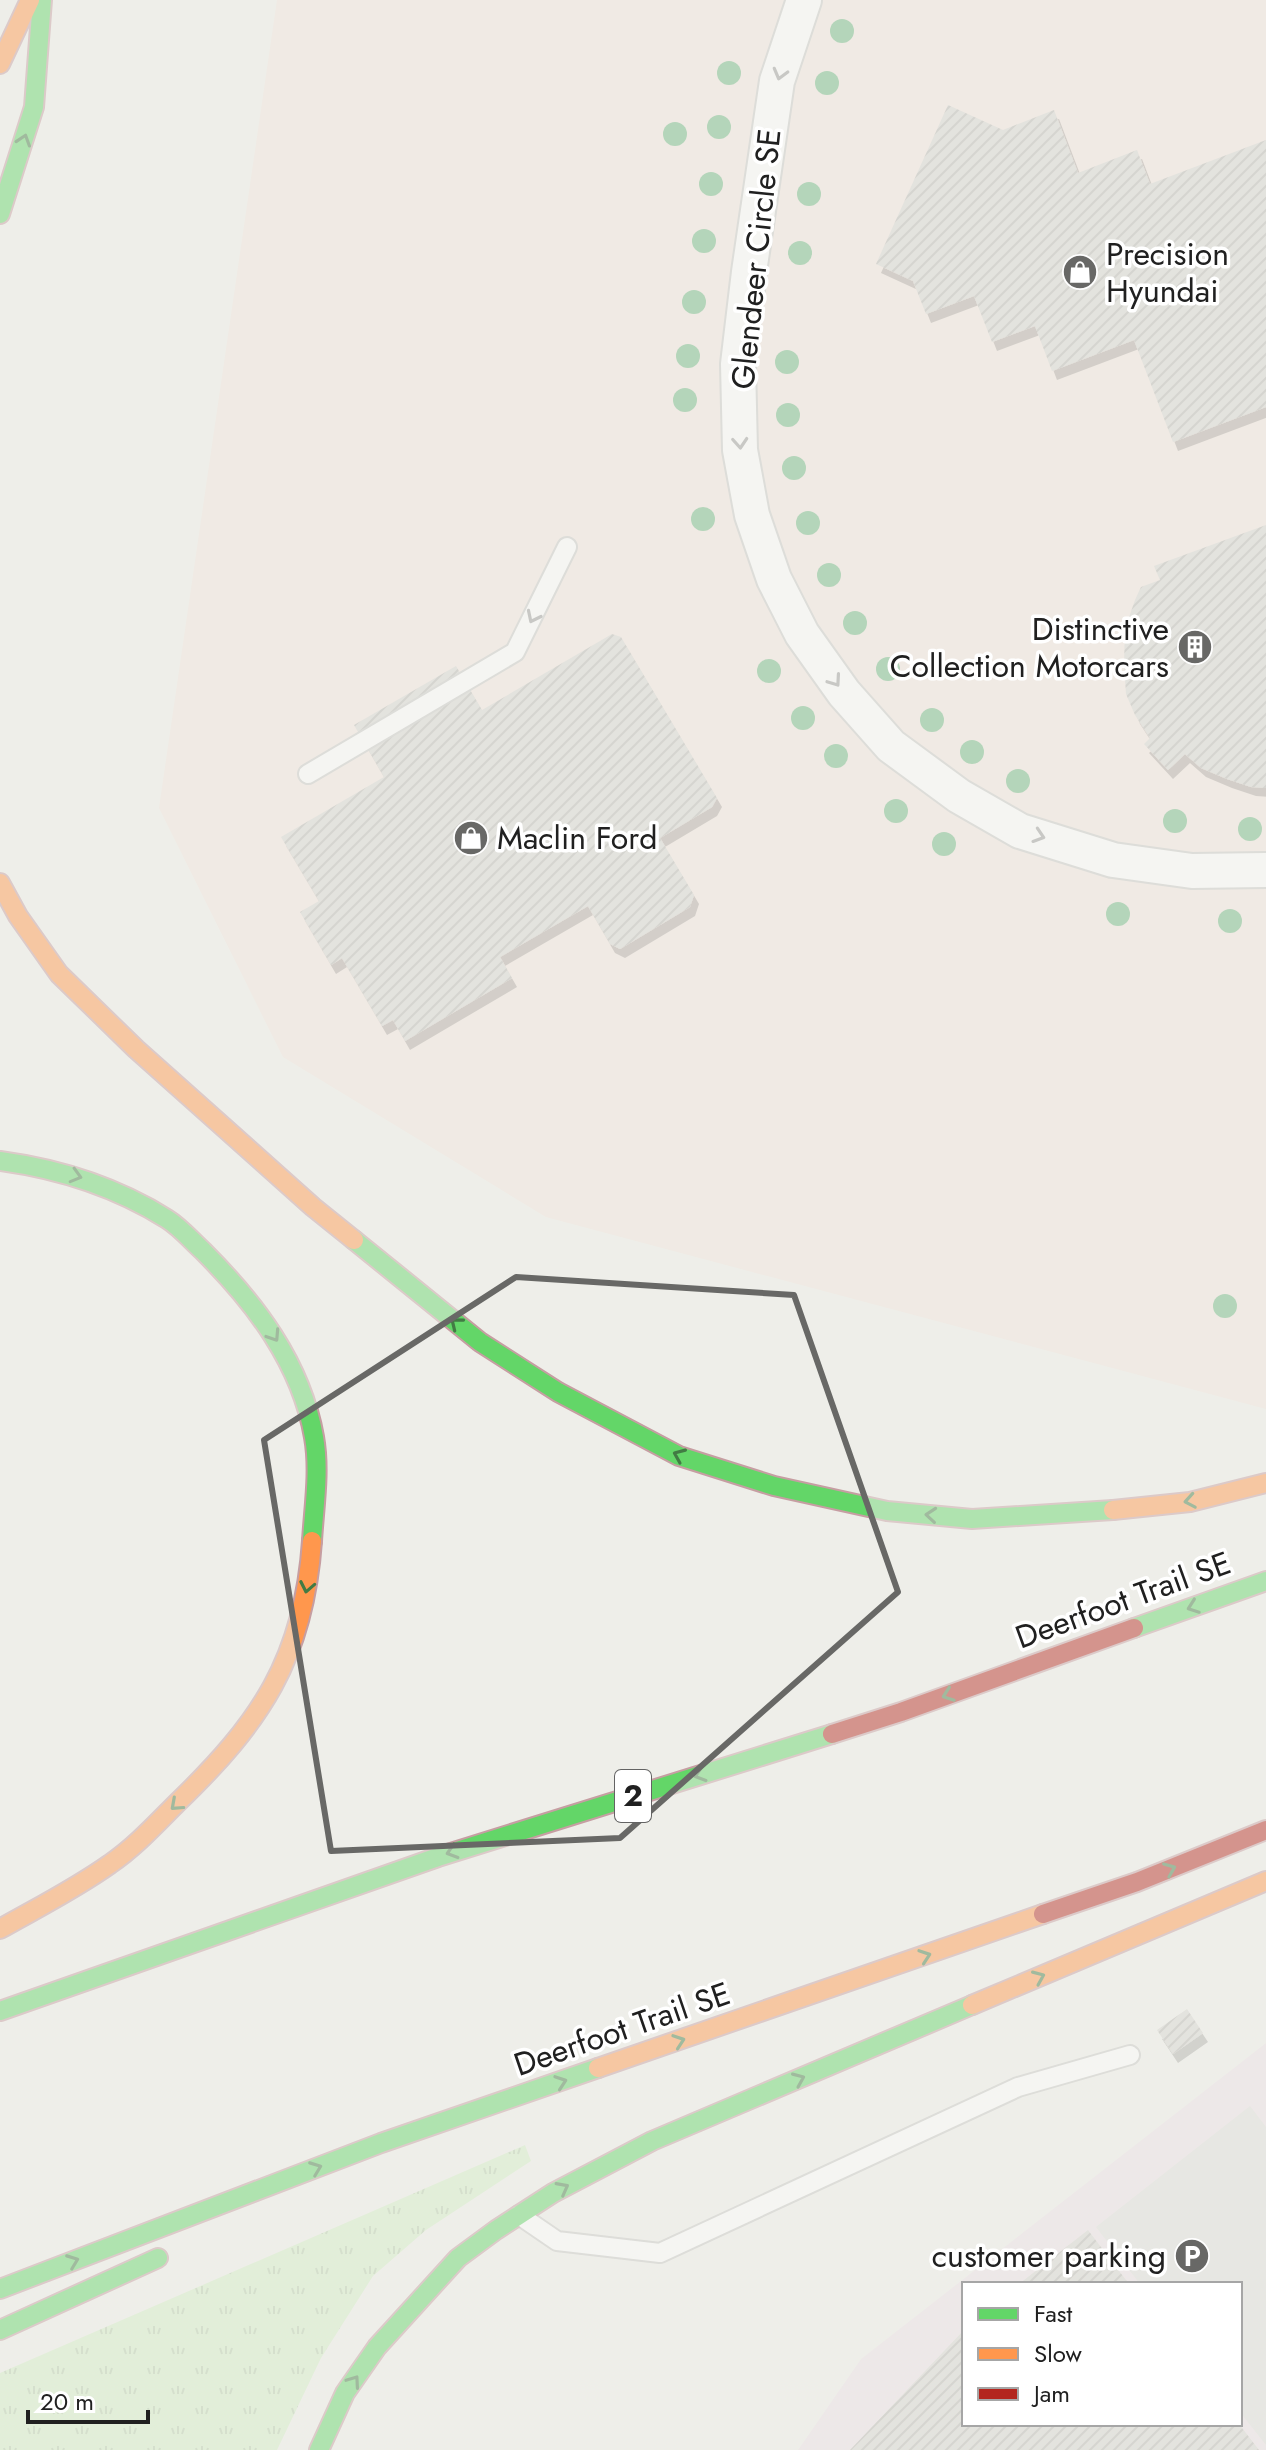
<svg xmlns="http://www.w3.org/2000/svg" width="1266" height="2450" font-family="Jost,sans-serif">
<style>
.commercial{fill:#f1e4dd}
.industrial{fill:#ece1e6;fill-rule:evenodd}
.grass{fill:url(#grass-tufts)}
.parking{fill:#dddddb}
.building{fill:url(#building-hatch);filter:url(#shadow)}
.lines{fill:none;stroke-linecap:round;stroke-linejoin:round}
.lane-casing{stroke:#c7c7c5;stroke-width:22}
.street-casing{stroke:#c7c7c5;stroke-width:38}
.fast-casing{stroke:#c69ea2;stroke-width:22}
.slow-casing{stroke:#c69ea2;stroke-width:22}
.jam-casing{stroke:#c69ea2;stroke-width:22}
.lane{stroke:#fcfcfc;stroke-width:18}
.street{stroke:#fcfcfc;stroke-width:34}
.fast{stroke:#63d668;stroke-width:18}
.slow{stroke:#ff974d;stroke-width:18}
.jam{stroke:#b3261e;stroke-width:18}
.tree{fill:#6db680}
.oneway{stroke:#999}
.oneway2{stroke:#427b44}
.marked{fill:none;stroke:#686866;stroke-width:6;stroke-linejoin:round}
.labels{text-anchor:middle;stroke-width:7;stroke-linejoin:round;paint-order:stroke}
.shield{fill:#fff;stroke:#636363;stroke-width:2}
.shield-label{font-size:30px;font-weight:bold;fill:#202020}
.poi-label{font-size:32px;fill:#202020;stroke:#fff;text-anchor:start}
.street-label{font-size:32px;fill:#202020;stroke:#fff}
</style>
<defs>
<pattern id="grass-tufts" width="24" height="20" patternUnits="userSpaceOnUse" patternTransform="scale(2)"><rect width="24" height="20" fill="#d3eec6"/><path d="M3 7l-1-3M5 7V3M7 7l1-3M15 17l-1-3M17 17v-4M19 17l1-3" fill="none" stroke="#b5ccaa"/></pattern>
<pattern id="building-hatch" width="6" height="6" patternUnits="userSpaceOnUse" patternTransform="scale(2)"><rect width="6" height="6" fill="#d5d4d0"/><path d="M-1 1l2-2M0 6l6-6M5 7l2-2" fill="none" stroke="#b7b6b2"/></pattern>
<filter id="shadow"><feDropShadow dx="5" dy="9" stdDeviation="0" flood-color="#0004"/></filter>
</defs>
<rect width="100%" height="100%" fill="#eeeee9"/>
<path class="commercial" d="M277 0H1266V1409L546 1217 283 1057 159 808Z"/>
<path class="industrial" d="M1266 2043V2450H798L861 2359ZM964 2284H1240V2424H964Z"/>
<path class="grass" d="M525 2145 531 2161 426 2230 373 2276 321 2358 277 2450H0V2373Z"/>
<path class="parking" d="M1250 2106 1266 2127V2445L1240 2412V2284H1140L1096 2227Z"/>
<path class="building" d="M948 105 1003 130 1054 110 1078 173 1137 150 1150 184 1266 140V407L1173 442 1134 340 1052 371 1035 326 992 342 974 296 926 314 913 281 876 264Z
M1266 525V788L1251 787 1227 779 1201 768 1185 754 1168 770 1144 744 1150 738 1135 715 1126 694 1124 664 1125 629 1135 600 1141 587 1160 580 1154 566Z
M612 634 621 637 717 798 712 807 660 838 694 895 690 907 620 949 610 944 588 906 500 957 512 978 405 1041 393 1020 382 1026 342 958 331 965 300 912 319 901 281 837 384 777 354 725 456 666 482 710Z
M1187 2009 1203 2033 1173 2054 1157 2030Z
M1088 2230 1129 2284H1019Z
M964 2330V2424H1239L1259 2450H850Z"/>
<g class="lines">
<g class="lane-casing">
<path id="lane" d="M308 774 515 652 567 547
M519 2215 557 2241 660 2253 1018 2087 1130 2055"/>
</g>
<g class="street-casing">
<path id="street" d="M804 0 777 81 749 272 738 364 740 450 752 515 774 579 802 634 844 693 891 746 959 796 1020 831 1113 860 1192 871 1266 870"/>
</g>
<g class="fast-casing">
<path id="fast" d="M0 214 34 107 42 0
M0 1161C59 1169 116 1187 167 1219 180 1227 191 1240 203 1251 255 1303 301 1363 314 1437 320 1471 314 1507 312 1541
M354 1240 480 1342 558 1392 679 1456 774 1486 887 1511 972 1519 1113 1510
M1134 1628 1266 1581
M0 2011 438 1857 832 1734
M0 2289 381 2143 598 2068
M0 2330 158 2258
M319 2450 345 2393 377 2347 458 2258 496 2230 553 2193 652 2141 972 2005"/>
</g>
<g class="slow-casing">
<path id="slow" d="M0 64 30 0
M0 883 18 916 59 974 136 1049 313 1207 354 1240
M1113 1510 1190 1502 1266 1483
M0 1929C37 1908 75 1889 110 1864 135 1847 156 1824 177 1803 260 1723 304 1659 312 1541
M972 2005 1266 1881
M598 2068 1043 1914"/>
</g>
<g class="jam-casing">
<path id="jam" d="M832 1734 901 1712 1134 1628
M1043 1914 1137 1882 1266 1830"/>
</g>
<use href="#lane" class="lane"/>
<use href="#street" class="street"/>
<use href="#fast" class="fast"/>
<use href="#slow" class="slow"/>
<use href="#jam" class="jam"/>
</g>
<g class="tree">
<circle cx="842" cy="31" r="12"/>
<circle cx="729" cy="73" r="12"/>
<circle cx="827" cy="83" r="12"/>
<circle cx="719" cy="127" r="12"/>
<circle cx="675" cy="134" r="12"/>
<circle cx="711" cy="184" r="12"/>
<circle cx="809" cy="194" r="12"/>
<circle cx="704" cy="241" r="12"/>
<circle cx="800" cy="253" r="12"/>
<circle cx="694" cy="302" r="12"/>
<circle cx="688" cy="356" r="12"/>
<circle cx="787" cy="362" r="12"/>
<circle cx="685" cy="400" r="12"/>
<circle cx="788" cy="415" r="12"/>
<circle cx="794" cy="468" r="12"/>
<circle cx="703" cy="519" r="12"/>
<circle cx="808" cy="523" r="12"/>
<circle cx="829" cy="575" r="12"/>
<circle cx="855" cy="623" r="12"/>
<circle cx="888" cy="669" r="12"/>
<circle cx="769" cy="671" r="12"/>
<circle cx="803" cy="718" r="12"/>
<circle cx="932" cy="720" r="12"/>
<circle cx="972" cy="752" r="12"/>
<circle cx="836" cy="756" r="12"/>
<circle cx="1018" cy="781" r="12"/>
<circle cx="896" cy="811" r="12"/>
<circle cx="1175" cy="821" r="12"/>
<circle cx="1250" cy="829" r="12"/>
<circle cx="944" cy="844" r="12"/>
<circle cx="1118" cy="914" r="12"/>
<circle cx="1230" cy="921" r="12"/>
<circle cx="1225" cy="1306" r="12"/>
</g>
<defs><path id="oneway-chevron" d="M-2-3.5L2.5 0L-2 3.5" fill="none" stroke-width="1.6" stroke-linecap="round" stroke-linejoin="round" transform="scale(2)"/></defs>
<g class="oneway">
<use href="#oneway-chevron" transform="translate(780 74) rotate(105)"/>
<use href="#oneway-chevron" transform="translate(740 443) rotate(86)"/>
<use href="#oneway-chevron" transform="translate(533 617) rotate(116)"/>
<use href="#oneway-chevron" transform="translate(835 681) rotate(55)"/>
<use href="#oneway-chevron" transform="translate(1039 836) rotate(18)"/>
</g>
<g class="oneway2">
<use href="#oneway-chevron" transform="translate(24 140) rotate(-72)"/>
<use href="#oneway-chevron" transform="translate(76 1176) rotate(16)"/>
<use href="#oneway-chevron" transform="translate(456 1323) rotate(-141)"/>
<use href="#oneway-chevron" transform="translate(274 1336) rotate(57)"/>
<use href="#oneway-chevron" transform="translate(679 1455) rotate(-157)"/>
<use href="#oneway-chevron" transform="translate(1190 1501) rotate(170)"/>
<use href="#oneway-chevron" transform="translate(931 1515) rotate(-175)"/>
<use href="#oneway-chevron" transform="translate(307 1587) rotate(101)"/>
<use href="#oneway-chevron" transform="translate(1193 1607) rotate(160)"/>
<use href="#oneway-chevron" transform="translate(948 1695) rotate(160)"/>
<use href="#oneway-chevron" transform="translate(700 1775) rotate(163)"/>
<use href="#oneway-chevron" transform="translate(176 1805) rotate(138)"/>
<use href="#oneway-chevron" transform="translate(452 1852) rotate(163)"/>
<use href="#oneway-chevron" transform="translate(1170 1869) rotate(-22)"/>
<use href="#oneway-chevron" transform="translate(925 1956) rotate(-19)"/>
<use href="#oneway-chevron" transform="translate(1039 1977) rotate(-23)"/>
<use href="#oneway-chevron" transform="translate(679 2041) rotate(-19)"/>
<use href="#oneway-chevron" transform="translate(799 2079) rotate(-23)"/>
<use href="#oneway-chevron" transform="translate(561 2082) rotate(-19)"/>
<use href="#oneway-chevron" transform="translate(316 2168) rotate(-21)"/>
<use href="#oneway-chevron" transform="translate(563 2188) rotate(-28)"/>
<use href="#oneway-chevron" transform="translate(73 2261) rotate(-21)"/>
<use href="#oneway-chevron" transform="translate(354 2381) rotate(-55)"/>
</g>
<path d="M0 0H1266V2450H0ZM516 1277 794 1295 898 1592 620 1838 331 1851 264 1440Z" fill="#eeeee9" fill-opacity=".55" fill-rule="evenodd"/>
<path class="marked" d="M516 1277 794 1295 898 1592 620 1838 331 1851 264 1440Z"/>
<defs>
<g id="shop-disc" transform="scale(1.8)"><circle r="9.5" fill="#686866" stroke="#fff"/><path d="M-5-2.5h2.3a2.7 3.5 0 0 1 5.4 0H5L5.5 6h-11ZM-1.5-2.5h3a1.5 2.3 0 0 0-3 0Z" fill="#fff"/></g>
<g id="building-disc" transform="scale(1.8)"><circle r="9.5" fill="#686866" stroke="#fff"/><path d="M-4-6H4V6H1V3H-1V6H-4ZM-2.5-4.3h1.7v1.8h-1.7ZM.8-4.3h1.7v1.8H.8ZM-2.5-1h1.7V.8h-1.7ZM.8-1h1.7V.8H.8Z" fill="#fff"/></g>
<g id="parking-disc" transform="scale(1.8)"><circle r="9.5" fill="#686866" stroke="#fff"/><path d="M-3.5-5.5H1a3.5 3.5 0 0 1 0 7H-1V5.5H-3.5ZM-1-3.4V-.6H.8a1.4 1.4 0 0 0 0-2.8Z" fill="#fff"/></g>
</defs>
<g fill-rule="evenodd">
<use href="#shop-disc" x="1080" y="272"/>
<use href="#building-disc" x="1195" y="647"/>
<use href="#shop-disc" x="471" y="838"/>
<use href="#parking-disc" x="1192" y="2256"/>
</g>
<g class="labels">
<rect class="shield" x="615" y="1770" width="36" height="52" rx="6"/>
<g class="shield-label">
<text x="633" y="1806">2</text>
</g>
<g class="poi-label">
<text x="1106" y="265">Precision<tspan x="1106" dy="37">Hyundai</tspan></text>
<text x="1169" y="640" text-anchor="end">Distinctive<tspan x="1169" dy="37">Collection Motorcars</tspan></text>
<text x="497" y="849">Maclin Ford</text>
<text x="1166" y="2267" text-anchor="end">customer parking</text>
</g>
<g class="street-label">
<text transform="translate(756 259) rotate(-84)" y="11">Glendeer Circle SE</text>
<text transform="translate(1123 1600) rotate(-20)" y="11">Deerfoot Trail SE</text>
<text transform="translate(622 2029) rotate(-19)" y="11">Deerfoot Trail SE</text>
</g>
</g>
<rect x="962" y="2282" width="280" height="144" fill="#ffffff" stroke="#a6a6a6" stroke-width="2"/>
<rect x="978" y="2308" width="40" height="12" fill="#63d668" stroke="#a6a6a6" stroke-width="2"/>
<text x="1034" y="2322" font-size="24" fill="#202020">Fast</text>
<rect x="978" y="2348" width="40" height="12" fill="#ff974d" stroke="#a6a6a6" stroke-width="2"/>
<text x="1034" y="2362" font-size="24" fill="#202020">Slow</text>
<rect x="978" y="2388" width="40" height="12" fill="#b3261e" stroke="#a6a6a6" stroke-width="2"/>
<text x="1034" y="2402" font-size="24" fill="#202020">Jam</text>
<path d="M28 2410v12h120v-12" fill="none" stroke="#202020" stroke-width="4"/>
<text x="40" y="2410" font-size="24" fill="#202020" stroke="#ffffff" stroke-width="6" paint-order="stroke">20 m</text>
</svg>
